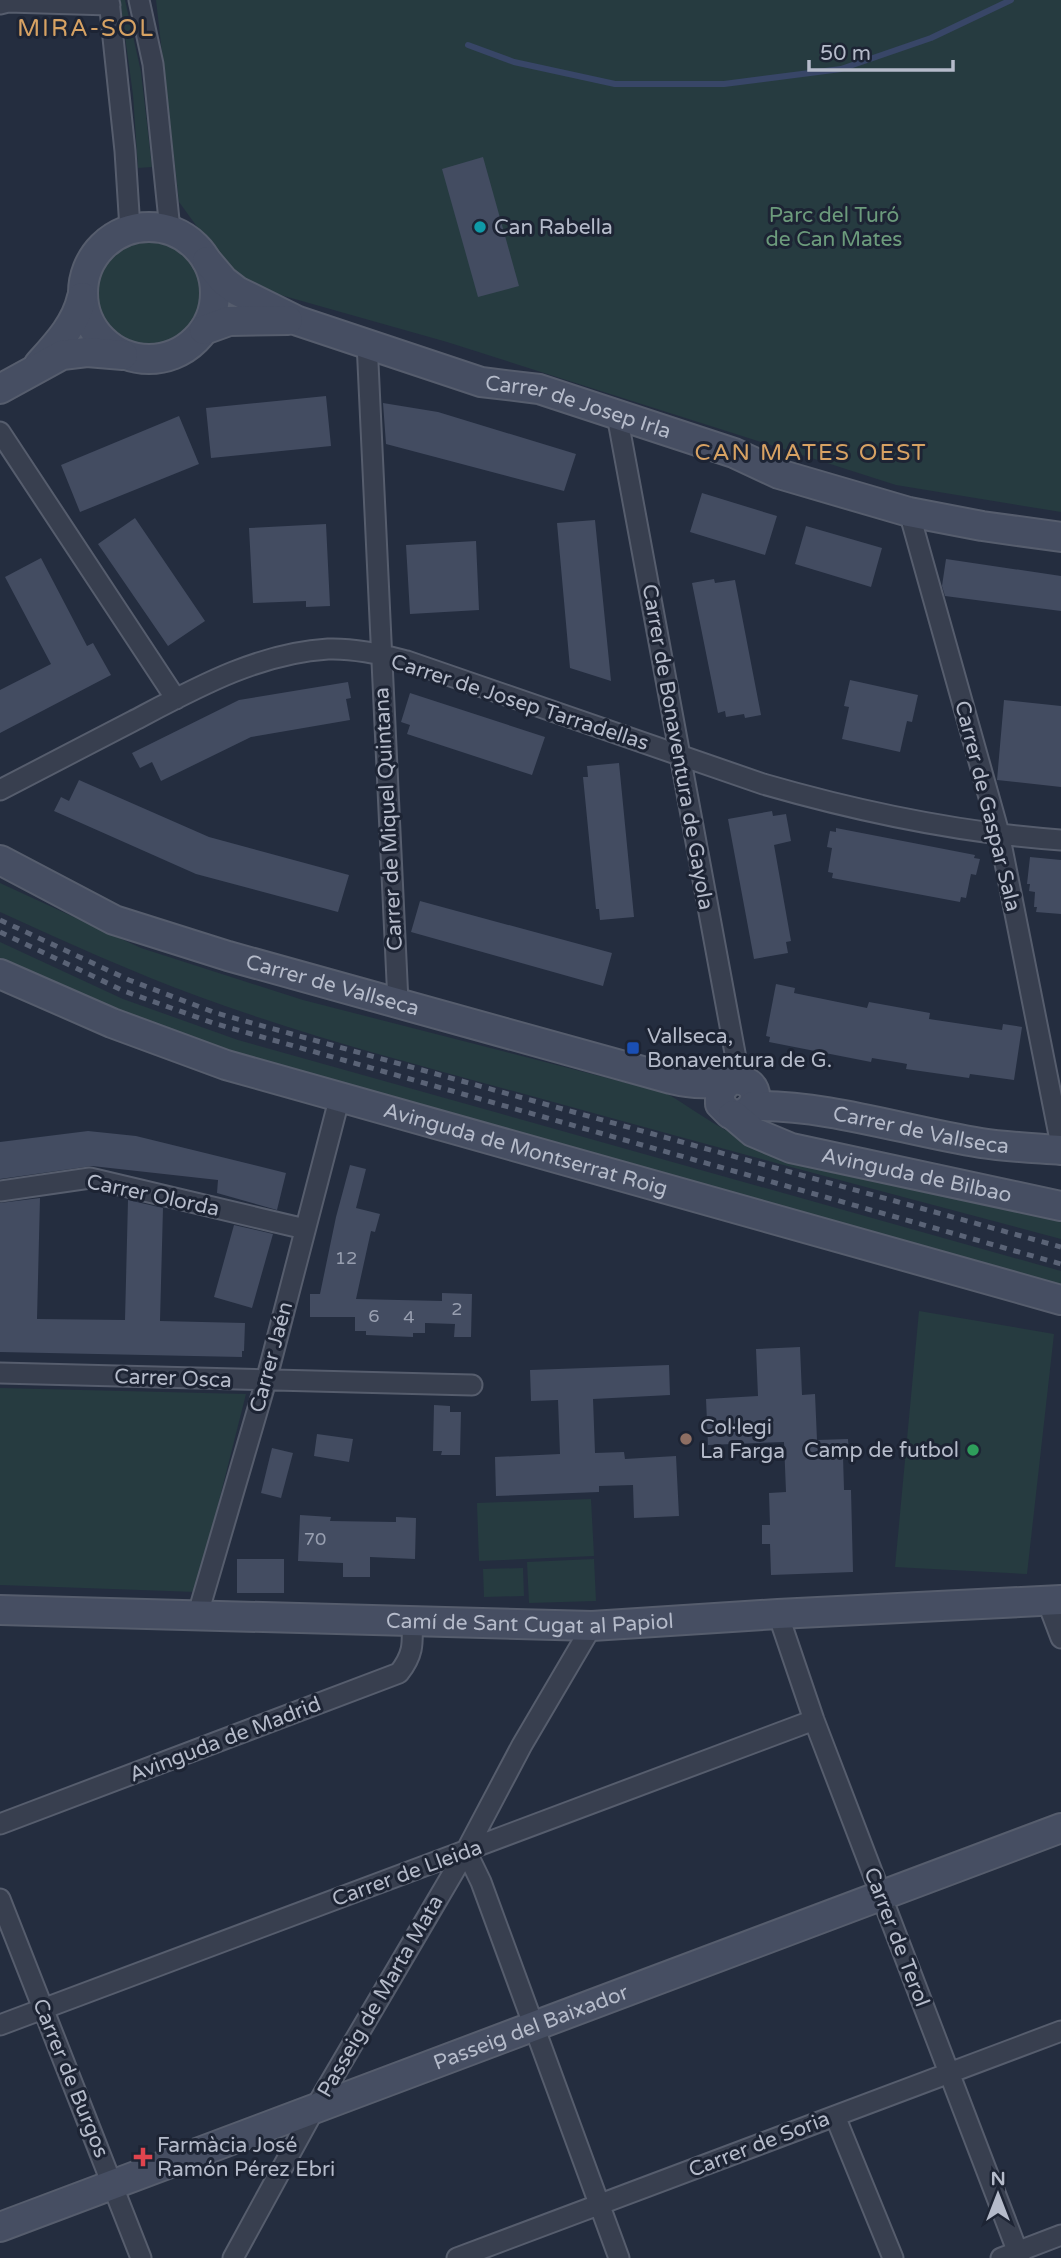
<svg xmlns="http://www.w3.org/2000/svg" width="1061" height="2258" font-family="'Varela Round',sans-serif">
<style>
.green{fill:#263b40}
.lines{fill:none;stroke-linecap:round;stroke-linejoin:round}
.stream{stroke:#384667;stroke-width:6}
.building{fill:#434c61}
.street-casing{stroke:#565d6d;stroke-width:23}
.secondary-casing{stroke:#565d6d;stroke-width:32}
.street{stroke:#383f4f;stroke-width:19}
.secondary{stroke:#464e62;stroke-width:28}
.rail{stroke:#5a6376;stroke-width:5;stroke-dasharray:7 7;stroke-linecap:butt}
.culture-dot{fill:#0f9aa8;stroke:#1d2434;stroke-width:2.5}
.transit-dot{fill:#1a4fb4;stroke:#1d2434;stroke-width:2.5}
.education-dot{fill:#8d6e63;stroke:#1d2434;stroke-width:2.5}
.leisure-dot{fill:#2e9e5b;stroke:#1d2434;stroke-width:2.5}
.health-dot{fill:#e0444e;stroke:#1d2434;stroke-width:2.5}
.labels{text-anchor:middle;stroke-width:6;stroke-linejoin:round;paint-order:stroke}
.number-label{font-size:18px;fill:#989fb0}
.park-label{font-size:21px;fill:#6c9b7c;stroke:#1d2434}
.poi-label{font-size:21px;fill:#b5bbca;stroke:#1d2434;text-anchor:start}
.street-label{font-size:21px;fill:#b5bbca;stroke:#1d2434}
.neighbourhood-label{font-size:23px;letter-spacing:2px;fill:#d7a263;stroke:#1d2434}
.quarter-label{font-size:24px;letter-spacing:2px;fill:#d7a263;stroke:#1d2434}
</style>
<rect width="100%" height="100%" fill="#242d3f"/>
<path class="green" d="M120 0H125L141 72 152 167 138 168 133 95Z
M156 0H1061V512L896 485 447 342 238 283 179 202Z
M97 293a52 52 0 1 1 104 0a52 52 0 1 1-104 0Z
M0 883 141 948 303 1000 666 1093C693 1109 716 1127 744 1139L1061 1216V1239C899 1196 737 1153 575 1108 450 1073 322 1042 200 997 132 972 66 942 0 912Z
M0 942 123 999 238 1040 1061 1271V1289L193 1044 0 964Z
M919 1311 1054 1334 1027 1574 895 1567Z
M0 1388 246 1394 196 1592 0 1585Z
M591 1499 594 1556 479 1561 477 1503Z
M594 1559 596 1601 529 1603 527 1562Z
M523 1568 524 1596 484 1597 483 1569Z"/>
<g class="lines">
<path class="stream" d="M468 45 514 62 615 84H724L841 69 931 38 1011 0"/>
</g>
<path class="building" d="M483 157 519 286 478 297 442 169Z
M326 396 331 446 211 458 206 408Z
M383 403 438 412 576 454 564 491 386 444Z
M179 416 199 464 80 512 61 465Z
M702 493 777 516 765 555 690 532Z
M135 518 205 621 168 646 98 544Z
M595 520 611 681 570 668 557 523Z
M326 524 330 606 306 607V601L253 603 249 528Z
M806 526 882 548 871 587 795 564Z
M476 541 479 610 410 614 406 545Z
M41 558 87 646 93 643 111 675 0 733V690L51 664 5 577Z
M946 559 1061 576V611L945 596 942 586Z
M714 579 715 583 735 580 761 715 745 718 744 714 726 717 725 711 718 713 692 583Z
M850 680 918 695 912 722 907 721 900 752 842 739 849 707 844 706Z
M348 682 351 698 346 699 350 720 251 737 161 781 152 762 140 768 132 753 239 700Z
M410 693 545 737 532 775 407 734 410 725 401 722Z
M1004 700 1061 706V787L997 780Z
M619 763 634 917 600 920 599 909H596L583 777H588L587 766Z
M79 780 209 837 349 875 338 912 196 874 54 811 61 797 69 801Z
M772 811 773 816 786 814 791 841 774 845 791 941 786 942 788 953 754 959 728 819Z
M836 828 975 855 974 858 980 859 976 875 971 874 966 898 961 897 960 902 832 878 833 873 828 872 832 848 827 847 830 831 836 832Z
M1030 857 1061 860V914L1036 912 1037 907H1034L1035 892 1029 891 1030 884H1027Z
M420 901 612 953 603 986 411 932Z
M776 984 795 988 794 993 867 1008 869 1002 930 1013 929 1019 1002 1030 1003 1024 1022 1027 1014 1080 970 1074 969 1078 906 1069 907 1064 902 1063 872 1058 871 1062 769 1042 770 1037 766 1036Z
M88 1131 136 1136 286 1173 277 1210 217 1193 218 1180 92 1166 0 1179V1142Z
M350 1165 366 1169 356 1208 380 1214 375 1232 371 1231 356 1299 442 1301V1293L472 1294 471 1337H454L455 1324 425 1323V1333H413V1337L366 1335V1331H355V1317H310V1294H320L336 1217Z
M40 1198 37 1319 125 1320 128 1200 163 1208 160 1321 245 1323 244 1351H242V1357L0 1352V1203Z
M234 1225 273 1234 252 1308 214 1297Z
M800 1347 802 1395 815 1394 817 1440 848 1439 849 1456H843L844 1490H851L853 1572 771 1575 770 1544H762V1525H770L769 1493 786 1492 784 1442 708 1445 706 1399 758 1396 756 1349Z
M669 1365 670 1395 593 1399 595 1453 624 1452 625 1459 676 1456 679 1516 634 1518 633 1485 599 1486V1492L496 1496 495 1457 560 1454 558 1400 531 1401 530 1370Z
M434 1405 450 1406V1412H461L460 1455H441L442 1451H433Z
M317 1434 353 1439 349 1462 314 1456Z
M272 1448 293 1453 281 1498 261 1493Z
M300 1515 331 1517 330 1521 396 1522V1517L416 1518 415 1559 370 1557V1577H343V1563L298 1561Z
M237 1559H284V1593H237Z"/>
<g class="lines">
<g class="street-casing">
<path id="street" d="M109 0 125 151 130 229
M139 0 153 64 170 230
M0 4 8 2 110 5
M367 342 398 1002
M617 415 740 1080
M0 432 176 699
M909 512 999 833 1061 1145
M0 790C44 767 89 744 133 721 194 689 258 653 328 649 355 648 382 655 407 661L763 784C860 812 961 833 1061 840
M0 1191 90 1178 305 1229
M0 1373 472 1385
M1047 1601 1061 1638
M778 1614 814 1720 1020 2258
M197 1617 266 1381 340 1096
M0 1824 399 1673C413 1655 413 1645 412 1623
M466 1851 481 1882 619 2258
M0 1899 141 2258
M0 2025 814 1720
M835 2116 893 2258
M233 2258 315 2108 466 1851 522 1745 592 1626
M457 2258 1061 2031
M1001 2258 1061 2235"/>
</g>
<g class="secondary-casing">
<g id="secondary">
<circle cx="149" cy="293" r="66"/>
<path id="s1" d="M207 261 224 281 237 291 298 321 481 382 539 389 734 453 779 474 909 512 982 526 1061 537"/>
<path d="M204 330 229 321 288 320"/>
<path d="M39 364C57 344 76 324 82 297"/>
<path d="M0 389 62 355 87 352 123 355"/>
<path id="s2" d="M0 860 114 920 228 956 671 1079C683 1082 697 1084 710 1083 720 1082 734 1077 744 1081 765 1089 754 1119 730 1114L720 1104V1091L729 1081"/>
<path id="s3" d="M0 974 112 1023 226 1065 1061 1300"/>
<path id="s4" d="M753 1106C830 1105 905 1131 981 1143 1007 1147 1034 1148 1061 1150"/>
<path id="s5" d="M733 1115 753 1132 791 1148 1061 1206"/>
<path id="s6" d="M0 1610 592 1626 778 1614 1061 1600"/>
<path id="s7" d="M0 2227 1061 1828"/>
</g>
</g>
<use href="#street" class="street"/>
<use href="#secondary" class="secondary"/>
<path class="rail" d="M0 920 129 980 216 1013 1061 1247
M0 932 124 991 213 1023 1061 1264"/>
</g>
<circle class="culture-dot" cx="480" cy="227" r="7"/>
<rect class="transit-dot" x="626" y="1041" width="14" height="14" rx="3.5"/>
<circle class="education-dot" cx="686" cy="1439" r="7"/>
<circle class="leisure-dot" cx="973" cy="1450" r="7"/>
<path class="health-dot" d="M139.5 2146.5h7v7h7v7h-7v7h-7v-7h-7v-7h7z"/>
<g class="labels">
<g class="number-label">
<text x="346" y="1264">12</text>
<text x="457" y="1315">2</text>
<text x="374" y="1322">6</text>
<text x="409" y="1323">4</text>
<text x="315" y="1545">70</text>
</g>
<g class="park-label">
<text x="834" y="222">Parc del Turó<tspan x="834" dy="24">de Can Mates</tspan></text>
</g>
<g class="poi-label">
<text x="494" y="234">Can Rabella</text>
<text x="647" y="1043">Vallseca,<tspan x="647" dy="24">Bonaventura de G.</tspan></text>
<text x="700" y="1434">Col·legi<tspan x="700" dy="24">La Farga</tspan></text>
<text x="959" y="1457" text-anchor="end">Camp de futbol</text>
<text x="157" y="2152">Farmàcia José<tspan x="157" dy="24">Ramón Pérez Ebri</tspan></text>
</g>
<g class="street-label">
<text dy="7" stroke="none"><textPath href="#s1" startOffset="404">Carrer de Josep Irla</textPath></text>
<text transform="translate(520 702) rotate(18)" y="7">Carrer de Josep Tarradellas</text>
<text transform="translate(678 747) rotate(80)" y="7">Carrer de Bonaventura de Gayola</text>
<text transform="translate(988 806) rotate(76)" y="7">Carrer de Gaspar Sala</text>
<text transform="translate(388 819) rotate(-93)" y="7">Carrer de Miquel Quintana</text>
<text dy="7" stroke="none"><textPath href="#s2" startOffset="357">Carrer de Vallseca</textPath></text>
<text dy="7" stroke="none"><textPath href="#s4" startOffset="170">Carrer de Vallseca</textPath></text>
<text dy="7" stroke="none"><textPath href="#s3" startOffset="555">Avinguda de Montserrat Roig</textPath></text>
<text dy="7" stroke="none"><textPath href="#s5" startOffset="196">Avinguda de Bilbao</textPath></text>
<text transform="translate(153 1195) rotate(12)" y="7">Carrer Olorda</text>
<text transform="translate(271 1357) rotate(-75)" y="7">Carrer Jaén</text>
<text transform="translate(173 1378) rotate(2)" y="7">Carrer Osca</text>
<text dy="7" stroke="none"><textPath href="#s6" startOffset="530">Camí de Sant Cugat al Papiol</textPath></text>
<text transform="translate(225 1739) rotate(-21)" y="7">Avinguda de Madrid</text>
<text transform="translate(407 1873) rotate(-20)" y="7">Carrer de Lleida</text>
<text transform="translate(897 1937) rotate(69)" y="7">Carrer de Terol</text>
<text transform="translate(380 1996) rotate(-60)" y="7">Passeig de Marta Mata</text>
<text dy="7" stroke="none"><textPath href="#s7" startOffset="567">Passeig del Baixador</textPath></text>
<text transform="translate(71 2078) rotate(68)" y="7">Carrer de Burgos</text>
<text transform="translate(759 2144) rotate(-21)" y="7">Carrer de Soria</text>
</g>
<g class="neighbourhood-label">
<text x="811" y="460">CAN MATES OEST</text>
</g>
<g class="quarter-label">
<text x="86" y="36">MIRA-SOL</text>
</g>
</g>
<g transform="translate(998 2195)" stroke="#1d2434" stroke-width="5" paint-order="stroke">
<path d="M0-5L12 26L0 18L-12 26Z" fill="#b5bbca"/>
<text y="-10" font-size="19" font-weight="bold" text-anchor="middle" fill="#b5bbca">N</text>
</g>
<path d="M809 60v10h144v-10" fill="none" stroke="#b5bbca" stroke-width="3.5"/>
<text x="820" y="60" font-size="21" fill="#b5bbca" stroke="#1d2434" stroke-width="5" paint-order="stroke">50 m</text>
</svg>
